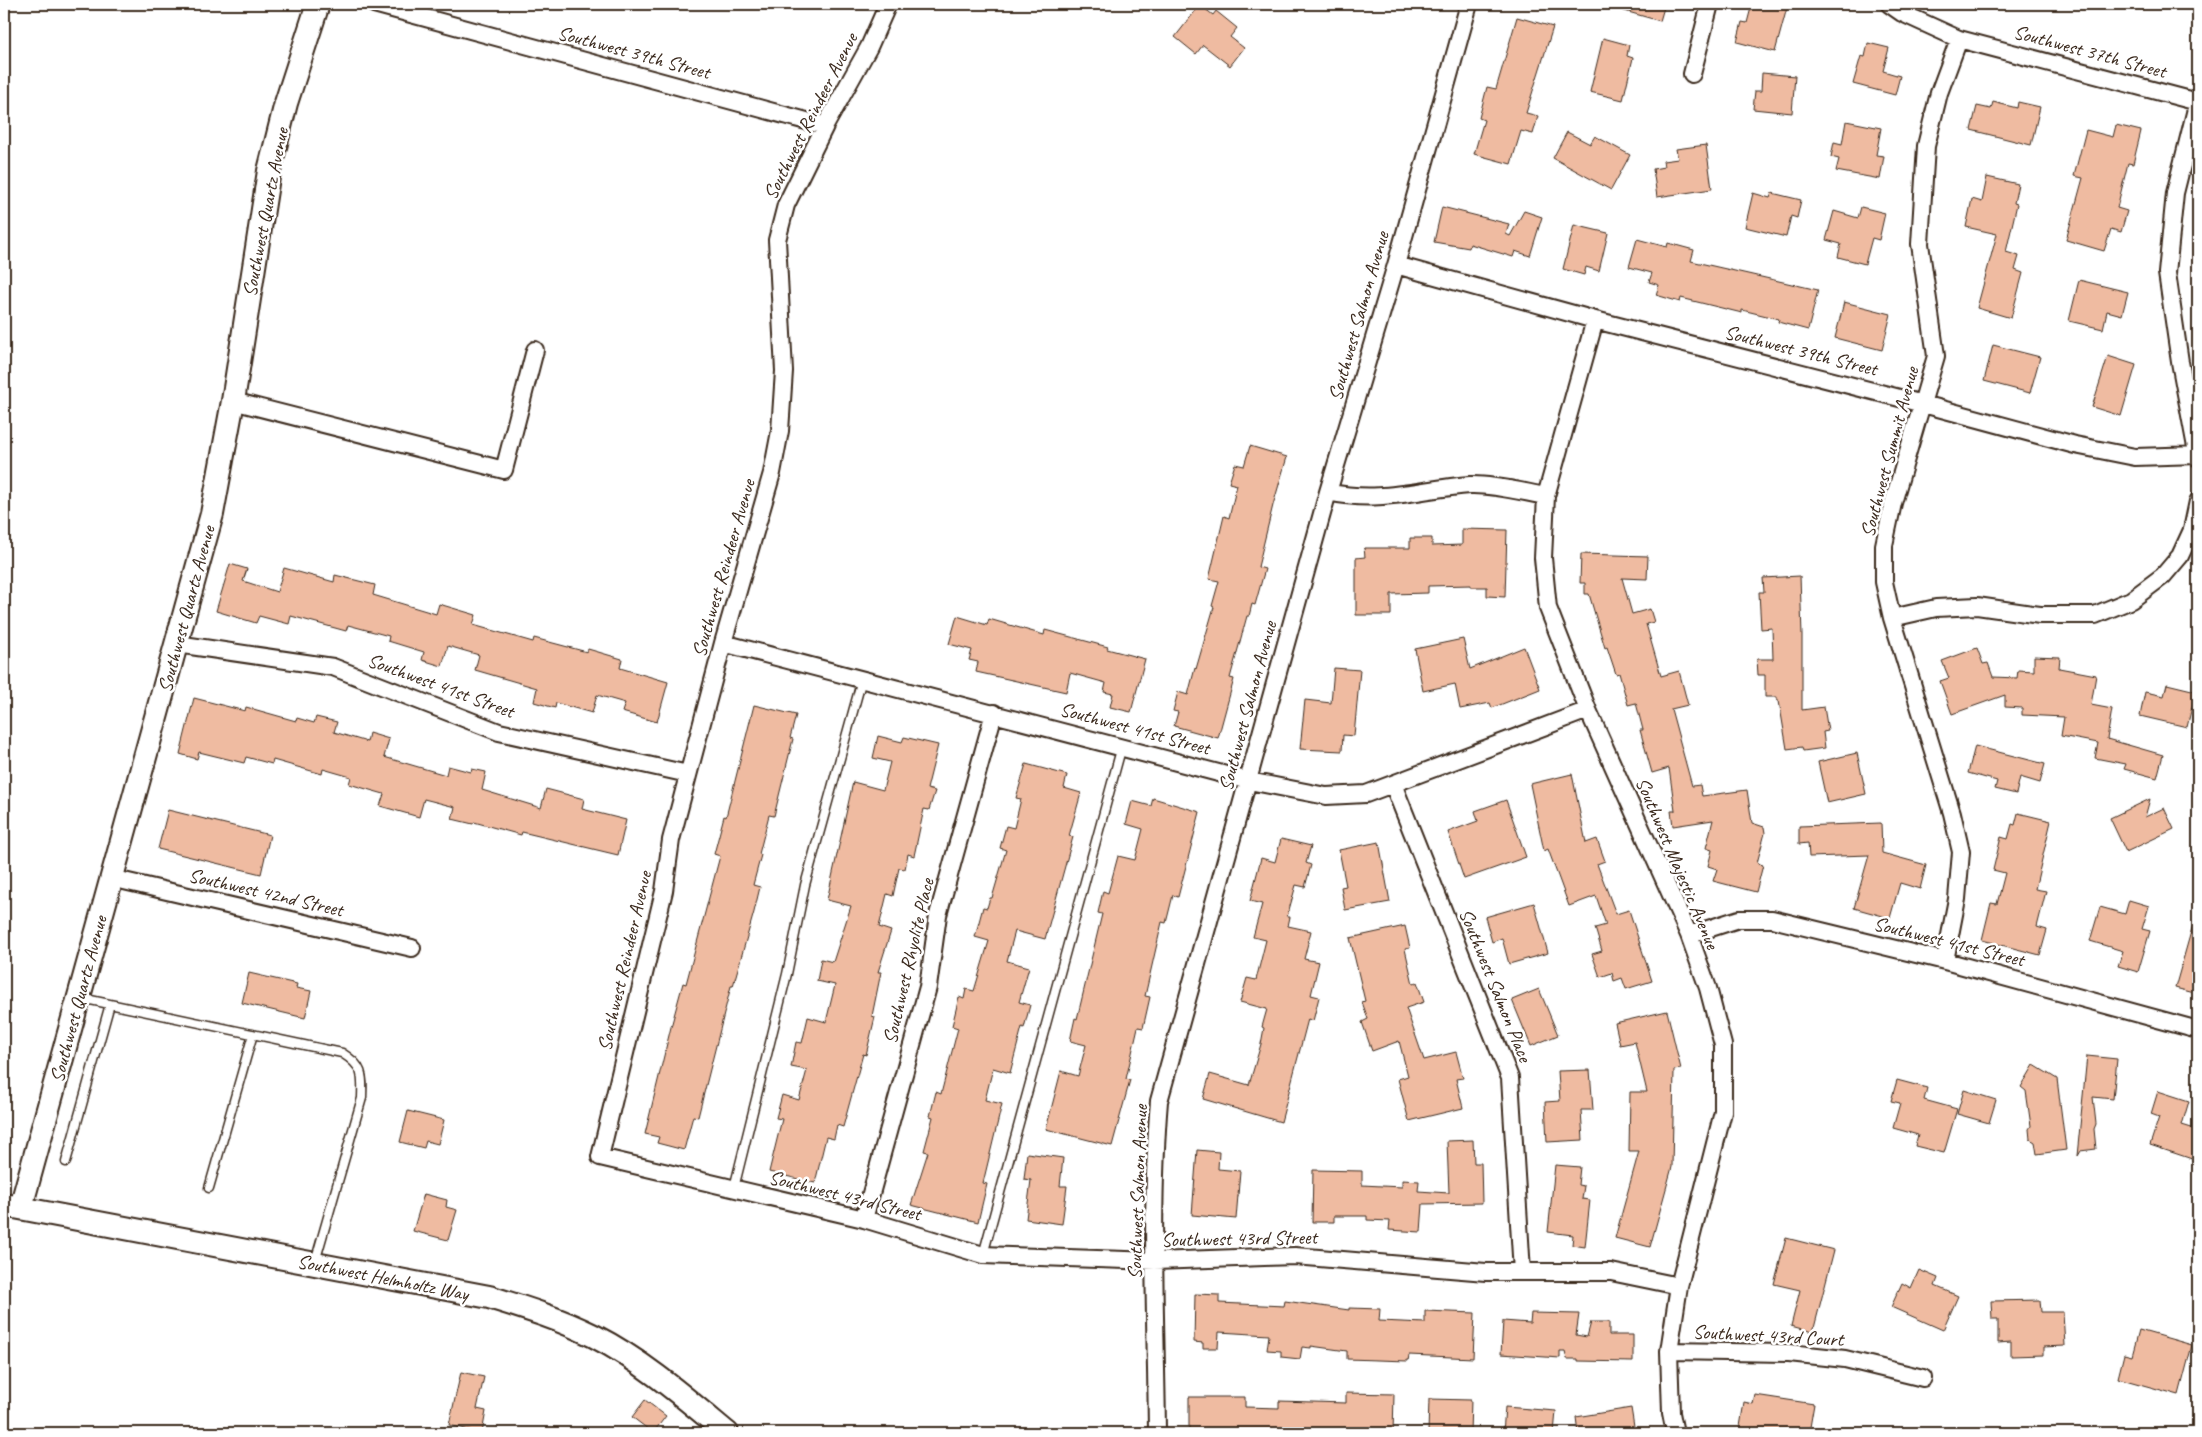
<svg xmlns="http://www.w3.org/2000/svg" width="2202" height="1437" font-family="Caveat,sans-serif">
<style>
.building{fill:#efbba1;stroke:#3b2a1e}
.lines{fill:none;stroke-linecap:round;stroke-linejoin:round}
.lane-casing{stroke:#3b2a1e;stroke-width:11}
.street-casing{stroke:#3b2a1e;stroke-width:20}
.secondary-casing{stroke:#3b2a1e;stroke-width:26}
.lane{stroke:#fff;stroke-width:8}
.street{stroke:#fff;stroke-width:16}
.secondary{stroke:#fff;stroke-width:22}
.labels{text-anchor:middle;stroke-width:5;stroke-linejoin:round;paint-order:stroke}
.street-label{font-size:20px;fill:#3b2a1e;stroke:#fff}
</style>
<rect width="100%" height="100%" fill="#fff"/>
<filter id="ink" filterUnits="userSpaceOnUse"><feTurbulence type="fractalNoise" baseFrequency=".02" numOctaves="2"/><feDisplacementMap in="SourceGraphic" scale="10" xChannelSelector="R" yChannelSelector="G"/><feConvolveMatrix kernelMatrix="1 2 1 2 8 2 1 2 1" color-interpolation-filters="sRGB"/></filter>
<g filter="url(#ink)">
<path class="building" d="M1614 4H1665L1660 21 1614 8Z
M1752 4H1788L1775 52 1737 42 1742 22 1747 23Z
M1200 5 1213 15 1216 11 1237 28 1230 37 1244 48 1230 66 1203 45 1196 54 1175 37Z
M1517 17 1553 27 1526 113 1538 116 1533 134 1521 131 1511 164 1474 154 1484 120 1479 118 1487 87 1496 89Z
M1603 38 1629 45 1627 56 1633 58 1623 100 1590 92Z
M1868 43 1889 48 1883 71 1900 76 1895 95 1853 84 1861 56 1865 57Z
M1762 73 1795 76 1792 113 1753 109 1755 91H1761Z
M1993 102 2017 108 2018 102 2040 107 2031 145 1971 130 1977 106 1991 109Z
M1846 121 1881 128 1876 155 1884 156 1880 179 1836 171 1839 159 1831 157 1834 142 1842 144Z
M2116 125 2141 131 2133 164 2128 163 2117 208 2127 211 2121 232 2111 229 2104 251 2066 240 2083 178 2074 176 2086 130 2113 137Z
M1567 132 1590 144 1595 136 1630 155 1611 190 1553 158Z
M1706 145 1712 189 1657 197 1653 169 1664 167 1663 161 1678 159 1676 149Z
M1987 177 2018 184 2014 203 2017 204 2006 252 2019 256 2015 270 2023 273 2011 318 1977 308 1997 234 1966 227 1972 199 1982 202Z
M1753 193 1770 198 1772 193 1801 200 1797 218 1791 216 1786 237 1745 227Z
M1442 207 1509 224 1506 234 1510 236 1524 211 1542 217 1530 256 1515 251 1513 257 1470 244 1469 248 1434 242Z
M1861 207 1885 213 1879 240 1872 238 1865 264 1838 257 1841 244 1826 240 1834 211 1858 218Z
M1574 225 1608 233 1599 271 1586 267 1584 275 1563 269Z
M1637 239 1667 247 1668 243 1694 250 1691 261 1818 290 1808 330 1778 322 1779 319 1742 310V313L1681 298 1680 302 1656 295 1659 285 1649 282 1652 273 1629 267Z
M2079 280 2128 292 2122 315 2107 311 2103 329 2069 321Z
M1844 302 1891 314 1882 350 1835 338Z
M1993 345 2040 357 2030 393 1984 381Z
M2108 356 2136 365 2121 416 2092 407Z
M1250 446 1287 457 1273 505 1258 567 1265 569 1255 605 1252 604 1249 616H1247L1230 678 1234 679 1218 738 1174 726 1178 712 1173 711 1178 692 1188 695 1195 668 1196 669 1214 607 1212 606 1219 581 1209 579 1224 516 1229 518 1237 485 1229 483 1235 464 1244 466Z
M1462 529 1507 530 1505 597 1487 596V587H1471V585L1428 586V593L1391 594V615H1356V558L1365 557 1364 548H1410V538H1432V546L1462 545Z
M1581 554 1648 556 1647 579 1622 578 1632 614 1650 609 1654 622 1646 624 1661 676 1679 671 1688 705 1671 709 1692 786 1700 785 1702 796 1747 790 1752 823 1764 827 1765 833 1757 863 1763 865 1756 892 1713 881 1717 869 1708 866 1712 850 1706 848 1713 820 1673 826 1671 811H1675L1669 768 1652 773 1640 730H1643L1636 703 1628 705 1619 673 1616 674 1607 647 1605 648 1589 594H1585V583H1580Z
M230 564 247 569 243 581 277 592 284 568 334 582 335 575 375 585 373 595 436 614 439 604 476 615 473 625 533 642 534 638 587 652 588 649 622 659 620 668 668 682 657 722 622 712 625 703 597 695 592 713 556 703 555 708 534 702 537 688 475 670 479 655 448 646 442 666 422 660 424 652 388 641 389 636 348 625 346 631 291 616 289 624 259 616 256 623 216 611Z
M1800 576 1802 635V710L1824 707 1828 731 1823 732 1825 748 1803 751 1802 747 1787 749 1779 701H1777V697H1765V675H1758L1757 659H1773L1772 628 1761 629 1759 592H1764L1763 578Z
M957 616 987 625 989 619 1044 635 1045 630 1108 647 1107 649 1145 659 1131 712 1110 707 1113 694 1104 692 1106 683 1070 673 1066 692 976 672 978 662 969 660 972 650 949 644Z
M1463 639 1470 669 1524 647 1540 689 1492 708 1490 703 1460 709 1455 684 1423 691 1415 649Z
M1977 648 1983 664 1988 663 1993 677 2017 678 2018 670 2034 671V656L2060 657 2059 668 2096 675 2091 705 2112 709 2107 739 2163 755 2157 778 2124 769 2126 764 2095 758 2098 743 2061 736 2064 717 2022 715V708L2005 707V695L1952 714 1940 681 1949 678 1942 661Z
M1334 668 1360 670 1354 736 1343 735 1342 751 1300 749 1305 700 1331 703Z
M2167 684 2196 691 2187 727 2140 716 2145 692 2164 696Z
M194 698 245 711 246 707 296 721 297 718 314 723 316 717 337 722 334 732 367 742 369 733 389 739 384 757 446 775 448 766 471 772 472 769 486 772 482 790 541 808 546 789 584 799 582 809 626 820 618 855 522 832 521 835 474 822 473 824 452 819 455 807 424 799 419 817 380 806 384 794 349 784 351 777 323 769 322 774 273 760 272 764 246 757 244 763 199 752 197 759 180 754Z
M754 705 796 715 790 738 793 739 774 816 769 815 759 854 761 855 753 885 760 887 754 912 733 986H731L698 1117 693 1116 684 1150 657 1143 659 1137 645 1134 671 1027 683 983 686 984 720 856 714 854 724 816 726 817Z
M878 736 902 742 904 737 938 745 927 789 935 791 929 810 924 809 914 856 908 854 905 869 899 868 893 896 887 894 879 927 891 931 878 972H881L872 1016 875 1017 866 1055 863 1054 843 1127 837 1125 834 1139 826 1137 815 1183 769 1172 782 1119 776 1118 782 1095 799 1100 807 1070 791 1067 796 1042 802 1043 808 1017 826 1022 835 985 817 981 821 959 833 962 851 906 827 900 853 782 883 790 890 762 873 758Z
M1975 746 2045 764 2040 783 2020 777 2016 794 1995 789 1997 781 1968 773Z
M1857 753 1866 794 1827 803 1818 762Z
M1026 764 1067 775 1064 788 1081 793 1069 836 1073 837 1045 939 1015 931 1007 961 1029 967 1019 1002 1030 1005 1024 1028 1022 1027 1010 1073 993 1068 985 1100 1002 1104 983 1183 987 1184 978 1222 911 1205 928 1152 924 1151 933 1117 930 1116 936 1092 941 1094 958 1028 952 1026 959 997 964 999 966 989 974 991 989 941 975 937 983 907 987 908 990 898H992L1006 850 1000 848 1006 826 1014 828 1021 799 1016 798Z
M1572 774 1586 843 1597 839 1605 861 1597 864 1616 914 1629 910 1652 981 1626 989 1622 978 1614 981 1612 973 1600 977 1592 954 1602 951 1595 928 1606 925 1596 896 1569 906 1548 849 1544 851 1530 784Z
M1153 798 1200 812 1178 897 1173 895 1166 923 1162 922 1145 996 1150 997 1143 1028 1138 1027 1126 1079 1130 1080 1112 1146 1046 1129 1061 1071 1078 1076 1086 1045 1070 1041 1075 1018 1077 1019 1102 914 1098 913 1103 891 1108 893 1118 856 1135 860 1143 829 1126 824 1132 801 1151 806Z
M2150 799 2145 817 2164 808 2174 829 2126 852 2110 818Z
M1506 800 1526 857 1464 879 1448 832 1478 821 1475 811Z
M168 810 270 835 261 874 158 849Z
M2018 813 2051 821 2035 889 2046 891 2037 927 2047 930 2040 955 1982 940 1991 903 1997 904 2005 873 1993 870 2001 837 2008 839 2012 824 2015 825Z
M1881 823 1882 853 1926 865 1920 889 1900 883 1890 918 1854 908 1869 855 1809 857 1808 843 1799 844V826Z
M1281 839 1311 846 1306 863 1311 865 1305 887 1296 885 1287 917H1290L1288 926 1311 931 1304 959 1319 962 1311 995 1319 997 1313 1021 1308 1019 1281 1122 1203 1099 1210 1074 1249 1085 1261 1044 1264 1028 1262 1027 1267 1009 1240 1002 1247 978 1256 980 1266 940 1253 937 1262 904 1250 901 1261 858 1275 862Z
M1379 842 1390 902 1345 910 1341 887 1346 886 1339 850Z
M2129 900 2149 906 2142 929 2150 931 2138 972 2118 966 2123 951 2090 941 2100 907 2125 914Z
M1534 903 1548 953 1509 964 1502 938 1492 942 1485 917Z
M2194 921H2198V994L2175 988Z
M1405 926 1410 948 1405 949 1413 984 1417 982 1424 1002 1406 1008 1424 1060 1456 1052 1463 1078 1456 1079 1463 1108 1409 1121 1398 1079 1408 1076 1399 1041 1372 1051 1362 1022 1368 1019 1362 1002 1365 1001 1350 938Z
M249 973 297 984 296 988 311 991 305 1018 242 1003Z
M1539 989 1558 1035 1531 1046 1512 1000Z
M1667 1011 1681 1069 1674 1070 1672 1167 1650 1247 1615 1238 1639 1151H1629L1630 1092H1647L1635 1042 1620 1045 1615 1023Z
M2087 1056 2117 1059 2113 1099 2093 1097 2096 1124 2094 1129 2096 1149 2080 1151 2077 1156Z
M2034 1065 2057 1079 2066 1150 2037 1154 2035 1142 2030 1139 2029 1129 2031 1126 2026 1091 2021 1087Z
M1590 1070 1593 1110H1581L1583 1140 1547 1142 1545 1102 1560 1101 1558 1071Z
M1897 1080 1927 1088 1924 1100 1957 1109 1944 1153 1915 1146 1918 1135 1893 1128 1900 1103 1891 1101Z
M1964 1090 1996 1100 1989 1123 1957 1114Z
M2158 1091 2189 1101 2182 1125 2198 1130V1161L2150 1145 2159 1117 2151 1114Z
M408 1111 444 1120 438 1144 426 1141 424 1148 400 1142Z
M1473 1140 1474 1163H1481L1482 1203 1423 1204 1421 1232 1389 1230 1390 1221 1367 1220V1216H1334V1222H1312L1313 1170 1362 1171V1185L1402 1187V1180L1419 1181 1418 1191 1449 1193 1447 1141Z
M1197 1150 1219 1152 1218 1169 1240 1171 1236 1219 1192 1215Z
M1027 1153 1063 1158 1060 1186H1067L1062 1224 1026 1219 1031 1180 1024 1179Z
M1555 1165 1580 1167 1578 1185 1584 1186 1582 1199 1590 1200 1585 1247 1572 1245 1573 1235 1548 1232Z
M424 1194 447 1200 446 1207 457 1210 448 1240 413 1231Z
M1786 1238 1834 1250 1813 1332 1791 1326 1800 1290 1774 1284Z
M1919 1270 1938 1278 1935 1286 1958 1296 1943 1330 1891 1307 1902 1283 1911 1288Z
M1195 1294 1219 1295V1303L1284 1306 1285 1301 1349 1310V1308L1380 1309 1379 1321 1425 1323V1311L1475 1313 1473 1358 1409 1355 1408 1361 1347 1359V1351L1311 1346V1348L1302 1347 1300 1359 1281 1357V1351L1267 1350 1269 1335 1219 1332 1218 1348H1203V1343L1194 1342Z
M2040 1300 2041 1312H2063L2065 1346 2043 1347V1355L2011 1356V1342L1998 1343V1319H1992L1991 1301Z
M1531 1313 1579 1314 1576 1335 1587 1337 1591 1322H1609V1335H1633V1362L1578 1361V1359H1567L1565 1351H1560V1358L1501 1354 1503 1321 1530 1323Z
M2139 1330 2192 1345 2179 1395 2118 1378 2124 1354 2132 1356Z
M461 1372 484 1377 477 1409 486 1411 482 1433 449 1425Z
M1346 1393 1394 1394 1393 1433H1189V1397H1245V1407L1279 1408V1401L1346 1403Z
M1755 1395 1814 1404 1809 1433 1789 1430V1433H1739L1744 1402 1753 1404Z
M1429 1399 1471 1400 1470 1433H1428Z
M645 1400 666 1416 653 1433 632 1417Z
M1505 1407 1556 1411 1554 1433H1503Z
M1631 1408 1635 1433H1578L1576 1417Z"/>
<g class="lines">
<g class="lane-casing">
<path id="lane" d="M81 998 342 1053C363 1066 363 1074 362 1098L315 1262
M66 1162 110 1004
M209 1188 253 1034
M734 1188 787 974 805 885 862 679
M983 1255 1122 746"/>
</g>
<g class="street-casing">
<path id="street" d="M374 4 825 126
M888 4 869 47 825 126 786 205 777 240 784 371 780 431 772 473 723 643 671 840 664 891 600 1157 864 1219 983 1255 1155 1261 1295 1256 1486 1272H1611L1679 1286
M1889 4 1902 13 1959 39 2198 102
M1692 74 1710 4
M2198 101 2175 193 2167 273 2180 362 2198 458
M1396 265 1595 320 1923 404 2075 445 2135 457 2198 455
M1595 320 1546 496 1543 558 1548 608 1588 710 1689 935 1708 988 1723 1045V1112L1679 1286 1669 1351 1671 1413 1675 1433
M233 401 504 470 535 350
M1328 492C1380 504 1419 489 1470 485 1492 484 1523 492 1546 496
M1892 618 1936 608 1977 606 2040 615H2095L2131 600 2163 576 2180 556 2192 530 2198 501
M723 643 1249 781 1326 796 1366 794 1588 710
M177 644 333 667 499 732 688 774
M1393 784 1510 1078 1522 1272
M111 878 412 948
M1689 935 1739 919H1772L1945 961 2198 1030
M1945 961 1957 899 1961 852 1952 813 1892 618 1884 582V545L1893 503 1936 356 1920 244 1926 146 1939 93 1959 39
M864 1219 928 987 938 915 994 713
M1669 1351 1789 1353 1845 1359 1923 1378
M1157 1433C1156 1323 1150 1211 1159 1101L1328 492 1396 265 1469 4"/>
</g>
<g class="secondary-casing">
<path id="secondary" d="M4 1205 489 1297C525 1308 560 1319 594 1336 643 1361 685 1398 727 1433
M21 1207 212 514 233 401 269 171 286 103 318 4"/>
</g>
<use href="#lane" class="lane"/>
<use href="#street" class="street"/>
<use href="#secondary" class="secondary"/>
</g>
</g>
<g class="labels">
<g class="street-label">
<text transform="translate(2090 51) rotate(15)" y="7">Southwest 37th Street</text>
<text transform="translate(634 52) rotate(15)" y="7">Southwest 39th Street</text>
<text transform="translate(810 116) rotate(-63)" y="7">Southwest Reindeer Avenue</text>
<text transform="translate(265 212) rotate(-79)" y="7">Southwest Quartz Avenue</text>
<text transform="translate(1358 316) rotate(-74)" y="7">Southwest Salmon Avenue</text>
<text transform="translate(1801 350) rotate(14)" y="7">Southwest 39th Street</text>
<text transform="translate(1889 452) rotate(-75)" y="7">Southwest Summit Avenue</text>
<text transform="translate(723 568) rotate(-74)" y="7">Southwest Reindeer Avenue</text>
<text transform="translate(186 609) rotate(-75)" y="7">Southwest Quartz Avenue</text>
<text transform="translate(441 685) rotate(20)" y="7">Southwest 41st Street</text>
<text transform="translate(1247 706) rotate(-75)" y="7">Southwest Salmon Avenue</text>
<text transform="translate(1135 728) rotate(15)" y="7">Southwest 41st Street</text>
<text transform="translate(1678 863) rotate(67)" y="7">Southwest Majestic Avenue</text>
<text transform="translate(266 892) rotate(13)" y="7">Southwest 42nd Street</text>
<text transform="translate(1949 941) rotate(14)" y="7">Southwest 41st Street</text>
<text transform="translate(624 961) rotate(-77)" y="7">Southwest Reindeer Avenue</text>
<text transform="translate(908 961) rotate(-77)" y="7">Southwest Rhyolite Place</text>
<text transform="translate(1496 985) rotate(68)" y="7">Southwest Salmon Place</text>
<text transform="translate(78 999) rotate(-75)" y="7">Southwest Quartz Avenue</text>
<text transform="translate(1137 1192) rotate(-88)" y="7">Southwest Salmon Avenue</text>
<text transform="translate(845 1195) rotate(14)" y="7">Southwest 43rd Street</text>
<text transform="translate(1239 1238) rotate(-1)" y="7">Southwest 43rd Street</text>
<text transform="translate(383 1277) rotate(11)" y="7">Southwest Helmholtz Way</text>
<text transform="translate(1768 1335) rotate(3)" y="7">Southwest 43rd Court</text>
</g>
</g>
<rect width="2202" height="1437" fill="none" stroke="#fff" stroke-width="20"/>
<rect x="10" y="10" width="2182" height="1417" fill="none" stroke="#3b2a1e" stroke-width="2" filter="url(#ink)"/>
</svg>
